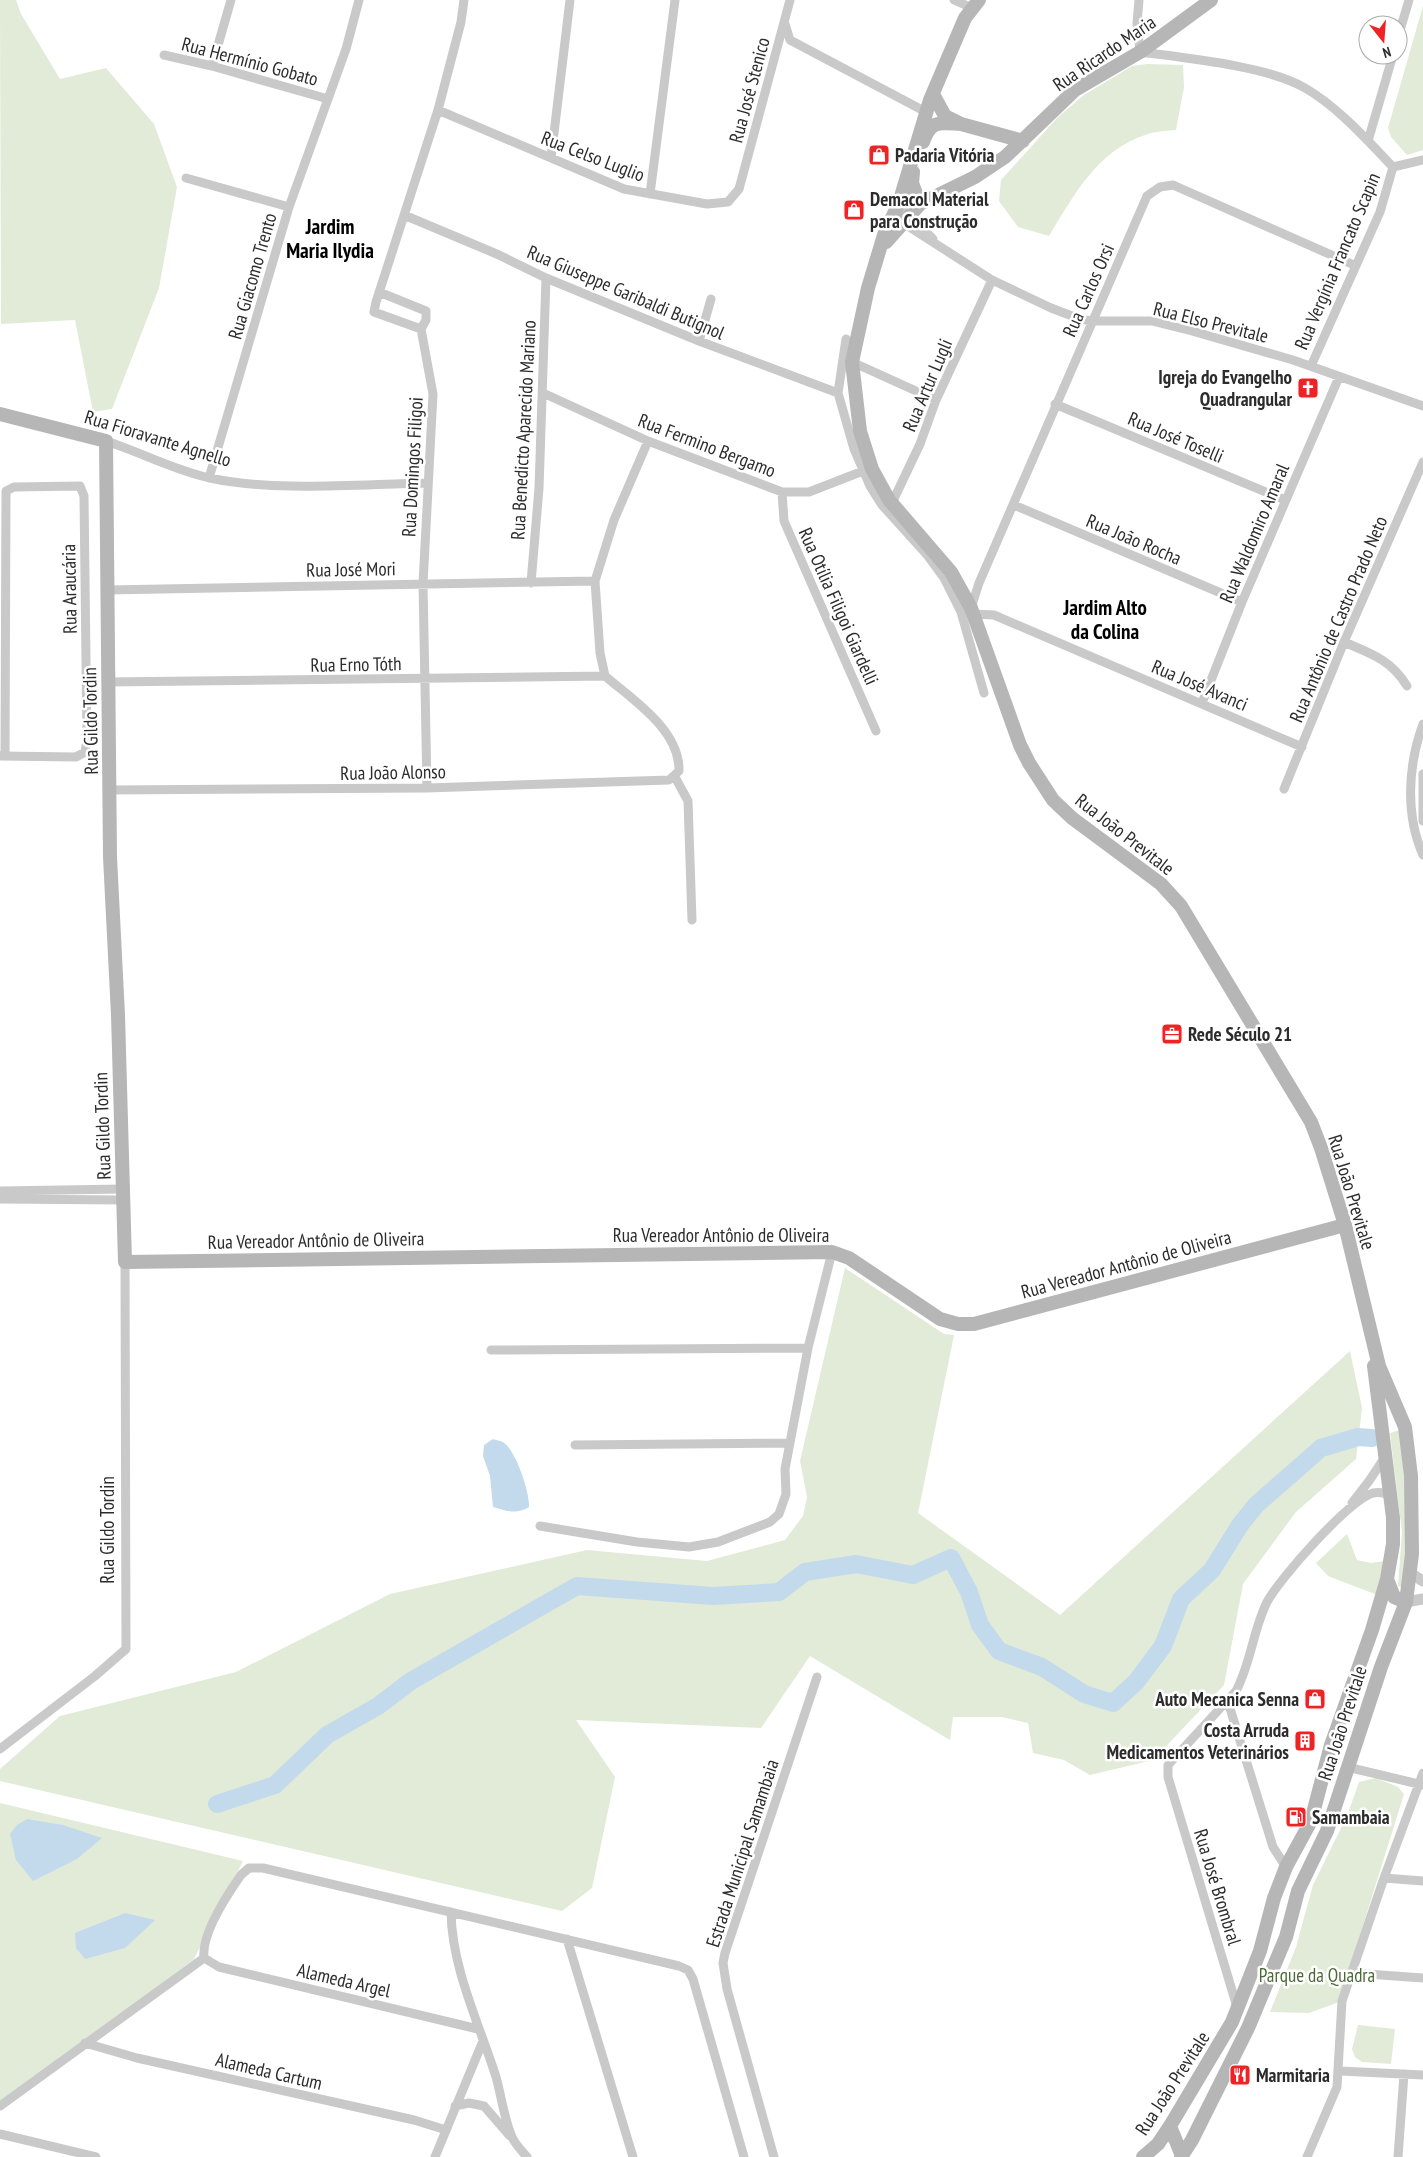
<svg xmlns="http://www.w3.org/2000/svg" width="1423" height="2157" font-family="'PT Sans Narrow',sans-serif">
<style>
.green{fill:#e1ebd8}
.water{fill:#c3daec}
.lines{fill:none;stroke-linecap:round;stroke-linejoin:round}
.river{stroke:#c3daec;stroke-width:18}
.minor{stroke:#c9c9c9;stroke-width:9}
.tertiary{stroke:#c9c9c9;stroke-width:11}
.secondary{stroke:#b6b6b6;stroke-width:14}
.labels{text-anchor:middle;stroke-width:5;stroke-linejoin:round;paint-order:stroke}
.street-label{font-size:19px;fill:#2c2c2c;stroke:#fff}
.poi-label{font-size:19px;font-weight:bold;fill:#2c2c2c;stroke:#fff;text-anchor:start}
.park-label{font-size:19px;fill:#4c6a38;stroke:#fff}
.quarter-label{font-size:21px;font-weight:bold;fill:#000;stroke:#fff}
</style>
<rect width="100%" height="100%" fill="#fff"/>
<path class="green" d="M0 0H16L21 14 60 79 106 68 154 124 177 187 159 288 112 409 93 412 75 320 1 324Z
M1423 6V150L1407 155 1391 137 1388 128Z
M1147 64 1183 65 1184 87 1176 130C1166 131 1154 131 1145 135 1097 151 1074 195 1049 236L1018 227 999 201 1001 180 1058 117 1084 95 1132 66Z
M845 1268 944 1334 954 1335 918 1513 1060 1615 1350 1351 1362 1408 1356 1459 1296 1512 1243 1584 1224 1685 1153 1760 1090 1775 1064 1760 1033 1753 1028 1723 1002 1717H953L950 1740 810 1656 761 1728 576 1720 615 1777 592 1888 562 1911 0 1781V1769L60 1716 236 1672 390 1594 587 1550 707 1561 785 1540 803 1516 807 1497 800 1461Z
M1400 1430 1407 1509 1405 1588 1398 1586 1402 1532 1390 1433Z
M1347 1534 1357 1560 1371 1563 1385 1561 1380 1596 1328 1576 1316 1563Z
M1376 1778 1398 1787 1404 1794 1339 2002 1309 2013 1270 2012 1296 1947 1313 1885 1347 1816 1359 1782Z
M0 1803 243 1861 194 1959 0 2105Z
M1358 2025 1395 2029 1391 2064 1362 2062 1355 2057 1352 2049Z"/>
<path class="water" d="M493 1439C496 1440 502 1441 504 1443 516 1451 530 1493 529 1507 516 1515 507 1511 493 1507L490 1476 483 1456 484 1445Z
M27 1819 63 1825 102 1838 77 1859 33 1881 16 1860 10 1834 17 1825Z
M125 1913 155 1920 125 1948 85 1959 76 1948 75 1933Z"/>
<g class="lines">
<path class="river" d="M217 1804 275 1785 327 1735 378 1706 411 1681 577 1586 713 1596 779 1592 805 1572 856 1564 913 1575 951 1558 969 1592 980 1625 999 1651 1042 1667 1084 1694 1113 1703 1136 1682 1163 1646 1181 1599 1212 1570 1240 1525 1256 1505 1321 1448 1358 1437 1372 1438"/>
<path class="minor" d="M954 0 972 8
M1139 0 1137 23 1140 52C1185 58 1268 66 1305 88 1338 107 1367 140 1393 167L1423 160
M785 24 790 40 926 112 928 116
M1398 37 1409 0
M164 55 212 66 328 99
M212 66 231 0
M438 110 624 189 707 204 728 202 739 189 790 0
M1368 141 1393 55
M551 158 570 0
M186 178 289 207
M650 194 675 0
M899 203 933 239
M404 215 499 255 546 278 699 341 838 393
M900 221 992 280 1051 308 1080 319 1092 321H1152L1192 331 1293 360 1423 406
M379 292 426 311V320L421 329 374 312 376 302 438 110 461 22 464 0
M421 329 433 394 423 584 427 788
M846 339 838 393 854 449 870 486 882 505 928 556 944 578 961 612 984 693
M699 341 711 299
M852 362 936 400
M1311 366 1380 212 1393 167
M543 393 648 441 782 492H809L863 471
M1055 404 1285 500
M106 441C140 452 176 471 210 478 274 492 360 484 427 483
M209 478 289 207 346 49 359 0
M782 492 784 521 876 731
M892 503 920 444 936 400 992 280
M1014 505 1242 602
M531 583 539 488 546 278
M107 590 595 581
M971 608 979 583 1147 196 1160 187 1173 185 1354 265
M973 614 994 615 1302 747
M1344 642C1372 654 1391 660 1407 686
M108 682 605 676
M1202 703 1242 602 1339 377
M1423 724C1408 765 1405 815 1423 855
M0 756 76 757 85 752 87 741 84 496 80 486 14 487 6 491 5 756
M1423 774V821
M675 777 688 801 692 920
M1284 789 1344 642 1423 462
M110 790 427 788 669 780 679 771C680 730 633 700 605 676L600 653 595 581 614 520 648 441
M0 1191 123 1189
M0 1199 124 1200
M491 1350 808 1348
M575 1445 790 1443
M1352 1503 1369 1481 1385 1457
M540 1526 637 1542 689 1547 718 1542 770 1522 779 1514 786 1494 785 1469 808 1348 832 1252
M1228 1702 1273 1847 1286 1867
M0 1749 95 1676 126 1649 125 1262
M1347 1767 1423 1785
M1384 1878 1423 1881
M451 1912C452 1969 479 2023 496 2077 501 2094 505 2124 513 2139 516 2145 522 2151 527 2157
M567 1939 633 2157
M204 1958C201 1934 227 1895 241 1875L249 1868H263L679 1966 688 1970 693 1979 744 2157
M204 1958 219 1967 478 2029
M1353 1973 1423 1978
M1237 2007 1168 1777V1765L1236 1691C1251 1663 1253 1630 1267 1602 1280 1578 1348 1501 1373 1493 1379 1492 1386 1493 1391 1497
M85 2043 137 2058 414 2120 446 2130
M1340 2071 1423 2075
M0 2106 204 1958
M455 2106 469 2103 484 2106 510 2136
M0 2134 96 2157
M435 2157 483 2041
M774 2157 727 1989 723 1963 725 1953 817 1677
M1307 2157 1337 2087 1342 2001 1384 1878 1423 1773
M1398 2157 1404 2074"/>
<path class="tertiary" d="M1410 1573 1423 1581
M1406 1602 1423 1599"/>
<path class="secondary" d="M979 0 965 18 930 100 899 203 884 235 868 288 852 362 860 431 872 469 889 500 951 572 971 608 1020 745 1029 763 1053 800 1072 818 1161 884 1181 906 1311 1122 1321 1148 1345 1225 1379 1366 1405 1427 1411 1476 1412 1554 1406 1602 1381 1667 1327 1831 1298 1891 1286 1937 1248 2028 1192 2140 1181 2157
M933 94 945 116 961 124 1023 141
M923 142C931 119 940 123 961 124
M913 172 912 183 920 204
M886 242 920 204 975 177 1005 157 1075 90 1140 52 1211 0
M0 414 106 441 110 857 118 1015 125 1262 832 1252 849 1258 940 1319 958 1324H974L1345 1225
M1387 1579 1394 1597 1406 1602
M1170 2126 1182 2156
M1143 2157 1158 2144 1170 2126 1232 2022 1260 1951 1274 1898 1286 1867 1311 1821 1331 1745 1372 1630 1387 1579 1393 1544V1518L1374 1366"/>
</g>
<defs>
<g id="shop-square" transform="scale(1.125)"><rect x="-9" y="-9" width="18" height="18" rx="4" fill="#ee2325" stroke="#fff"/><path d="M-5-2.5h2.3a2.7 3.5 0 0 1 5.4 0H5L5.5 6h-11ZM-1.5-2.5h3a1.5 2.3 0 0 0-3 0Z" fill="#fff"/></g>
<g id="church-square" transform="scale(1.125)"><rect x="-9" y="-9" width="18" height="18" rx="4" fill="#ee2325" stroke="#fff"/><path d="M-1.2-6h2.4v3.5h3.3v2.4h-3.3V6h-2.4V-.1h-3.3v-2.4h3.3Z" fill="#fff"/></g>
<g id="office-square" transform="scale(1.125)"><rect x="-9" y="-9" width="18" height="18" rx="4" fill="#ee2325" stroke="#fff"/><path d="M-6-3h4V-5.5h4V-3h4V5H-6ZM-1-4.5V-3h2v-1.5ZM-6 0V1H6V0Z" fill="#fff"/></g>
<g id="building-square" transform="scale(1.125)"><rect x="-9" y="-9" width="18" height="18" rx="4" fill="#ee2325" stroke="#fff"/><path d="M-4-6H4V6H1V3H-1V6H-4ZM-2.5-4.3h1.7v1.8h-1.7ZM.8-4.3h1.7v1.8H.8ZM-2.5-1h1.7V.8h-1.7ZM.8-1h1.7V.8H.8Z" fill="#fff"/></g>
<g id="fuel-square" transform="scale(1.125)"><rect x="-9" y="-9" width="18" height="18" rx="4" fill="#ee2325" stroke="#fff"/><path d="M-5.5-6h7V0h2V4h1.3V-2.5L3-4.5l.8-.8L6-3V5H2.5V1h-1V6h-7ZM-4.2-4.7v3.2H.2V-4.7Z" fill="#fff"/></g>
<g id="restaurant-square" transform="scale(1.125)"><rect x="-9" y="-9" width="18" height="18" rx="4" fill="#ee2325" stroke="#fff"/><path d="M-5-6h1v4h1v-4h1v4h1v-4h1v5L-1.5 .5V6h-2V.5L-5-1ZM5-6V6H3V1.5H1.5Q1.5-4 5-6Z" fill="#fff"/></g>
</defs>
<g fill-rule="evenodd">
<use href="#shop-square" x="879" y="155"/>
<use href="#shop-square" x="854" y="210"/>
<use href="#church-square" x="1308" y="388"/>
<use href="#office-square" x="1172" y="1034"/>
<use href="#shop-square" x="1315" y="1699"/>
<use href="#building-square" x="1305" y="1741"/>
<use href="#fuel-square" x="1296" y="1817"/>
<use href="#restaurant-square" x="1240" y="2075"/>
</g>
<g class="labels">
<g class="street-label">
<text transform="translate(1104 53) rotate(-34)" y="7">Rua Ricardo Maria</text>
<text transform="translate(250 61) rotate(15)" y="7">Rua Hermínio Gobato</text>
<text transform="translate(749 90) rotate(-75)" y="7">Rua José Stenico</text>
<text transform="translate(593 156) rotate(21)" y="7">Rua Celso Luglio</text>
<text transform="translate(1337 261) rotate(-67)" y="7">Rua Vergínia Francato Scapin</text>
<text transform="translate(252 276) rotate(-74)" y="7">Rua Giacomo Trento</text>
<text transform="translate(1088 290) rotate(-66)" y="7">Rua Carlos Orsi</text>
<text transform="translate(626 292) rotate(23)" y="7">Rua Giuseppe Garibaldi Butignol</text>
<text transform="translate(1211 322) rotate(14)" y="7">Rua Elso Previtale</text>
<text transform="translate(927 385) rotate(-67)" y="7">Rua Artur Lugli</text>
<text transform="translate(523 430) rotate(-87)" y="7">Rua Benedicto Aparecido Mariano</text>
<text transform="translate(1176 437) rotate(23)" y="7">Rua José Toselli</text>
<text transform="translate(158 438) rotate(17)" y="7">Rua Fioravante Agnello</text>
<text transform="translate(707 445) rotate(21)" y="7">Rua Fermino Bergamo</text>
<text transform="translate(412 467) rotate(-87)" y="7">Rua Domingos Filigoi</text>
<text transform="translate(1254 533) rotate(-67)" y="7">Rua Waldomiro Amaral</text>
<text transform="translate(1134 539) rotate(23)" y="7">Rua João Rocha</text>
<text transform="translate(351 569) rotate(-1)" y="7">Rua José Mori</text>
<text transform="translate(69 589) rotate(-91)" y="7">Rua Araucária</text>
<text transform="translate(839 606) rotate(66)" y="7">Rua Otília Filigoi Giardelli</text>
<text transform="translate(1338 619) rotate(-67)" y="7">Rua Antônio de Castro Prado Neto</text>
<text transform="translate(356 664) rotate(-1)" y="7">Rua Erno Tóth</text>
<text transform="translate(1200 685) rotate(23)" y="7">Rua José Avanci</text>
<text transform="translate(90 721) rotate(-91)" y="7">Rua Gildo Tordin</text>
<text transform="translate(393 772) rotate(-1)" y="7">Rua João Alonso</text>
<text transform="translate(1125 834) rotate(38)" y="7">Rua João Previtale</text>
<text transform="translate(102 1126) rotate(-92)" y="7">Rua Gildo Tordin</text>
<text transform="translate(1352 1192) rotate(73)" y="7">Rua João Previtale</text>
<text x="721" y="1242">Rua Vereador Antônio de Oliveira</text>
<text transform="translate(316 1240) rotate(-1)" y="7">Rua Vereador Antônio de Oliveira</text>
<text transform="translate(1126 1264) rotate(-15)" y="7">Rua Vereador Antônio de Oliveira</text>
<text transform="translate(107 1530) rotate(-90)" y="7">Rua Gildo Tordin</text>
<text transform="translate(1342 1723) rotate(-72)" y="7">Rua João Previtale</text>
<text transform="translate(742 1853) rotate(-72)" y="7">Estrada Municipal Samambaia</text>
<text transform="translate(1218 1887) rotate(73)" y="7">Rua José Brombral</text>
<text transform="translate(344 1980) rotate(13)" y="7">Alameda Argel</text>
<text transform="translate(269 2071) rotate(13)" y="7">Alameda Cartum</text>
<text transform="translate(1172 2083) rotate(-57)" y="7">Rua João Previtale</text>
</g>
<g class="poi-label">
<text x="895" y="162">Padaria Vitória</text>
<text x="870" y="206">Demacol Material<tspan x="870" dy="22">para Construção</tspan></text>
<text x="1292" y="384" text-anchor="end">Igreja do Evangelho<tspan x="1292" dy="22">Quadrangular</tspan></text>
<text x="1188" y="1041">Rede Século 21</text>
<text x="1299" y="1706" text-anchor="end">Auto Mecanica Senna</text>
<text x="1289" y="1737" text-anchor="end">Costa Arruda<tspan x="1289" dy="22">Medicamentos Veterinários</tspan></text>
<text x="1312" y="1824">Samambaia</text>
<text x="1256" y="2082">Marmitaria</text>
</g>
<g class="park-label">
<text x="1317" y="1982">Parque da Quadra</text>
</g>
<g class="quarter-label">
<text x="330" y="234">Jardim<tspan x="330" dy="24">Maria Ilydia</tspan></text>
<text x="1105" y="615">Jardim Alto<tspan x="1105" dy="24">da Colina</tspan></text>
</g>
</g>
<g transform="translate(1383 40) rotate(163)"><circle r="24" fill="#ffffff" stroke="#ababab"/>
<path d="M0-4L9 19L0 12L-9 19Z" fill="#ee2325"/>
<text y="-8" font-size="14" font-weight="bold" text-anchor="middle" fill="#2c2c2c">N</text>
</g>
</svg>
